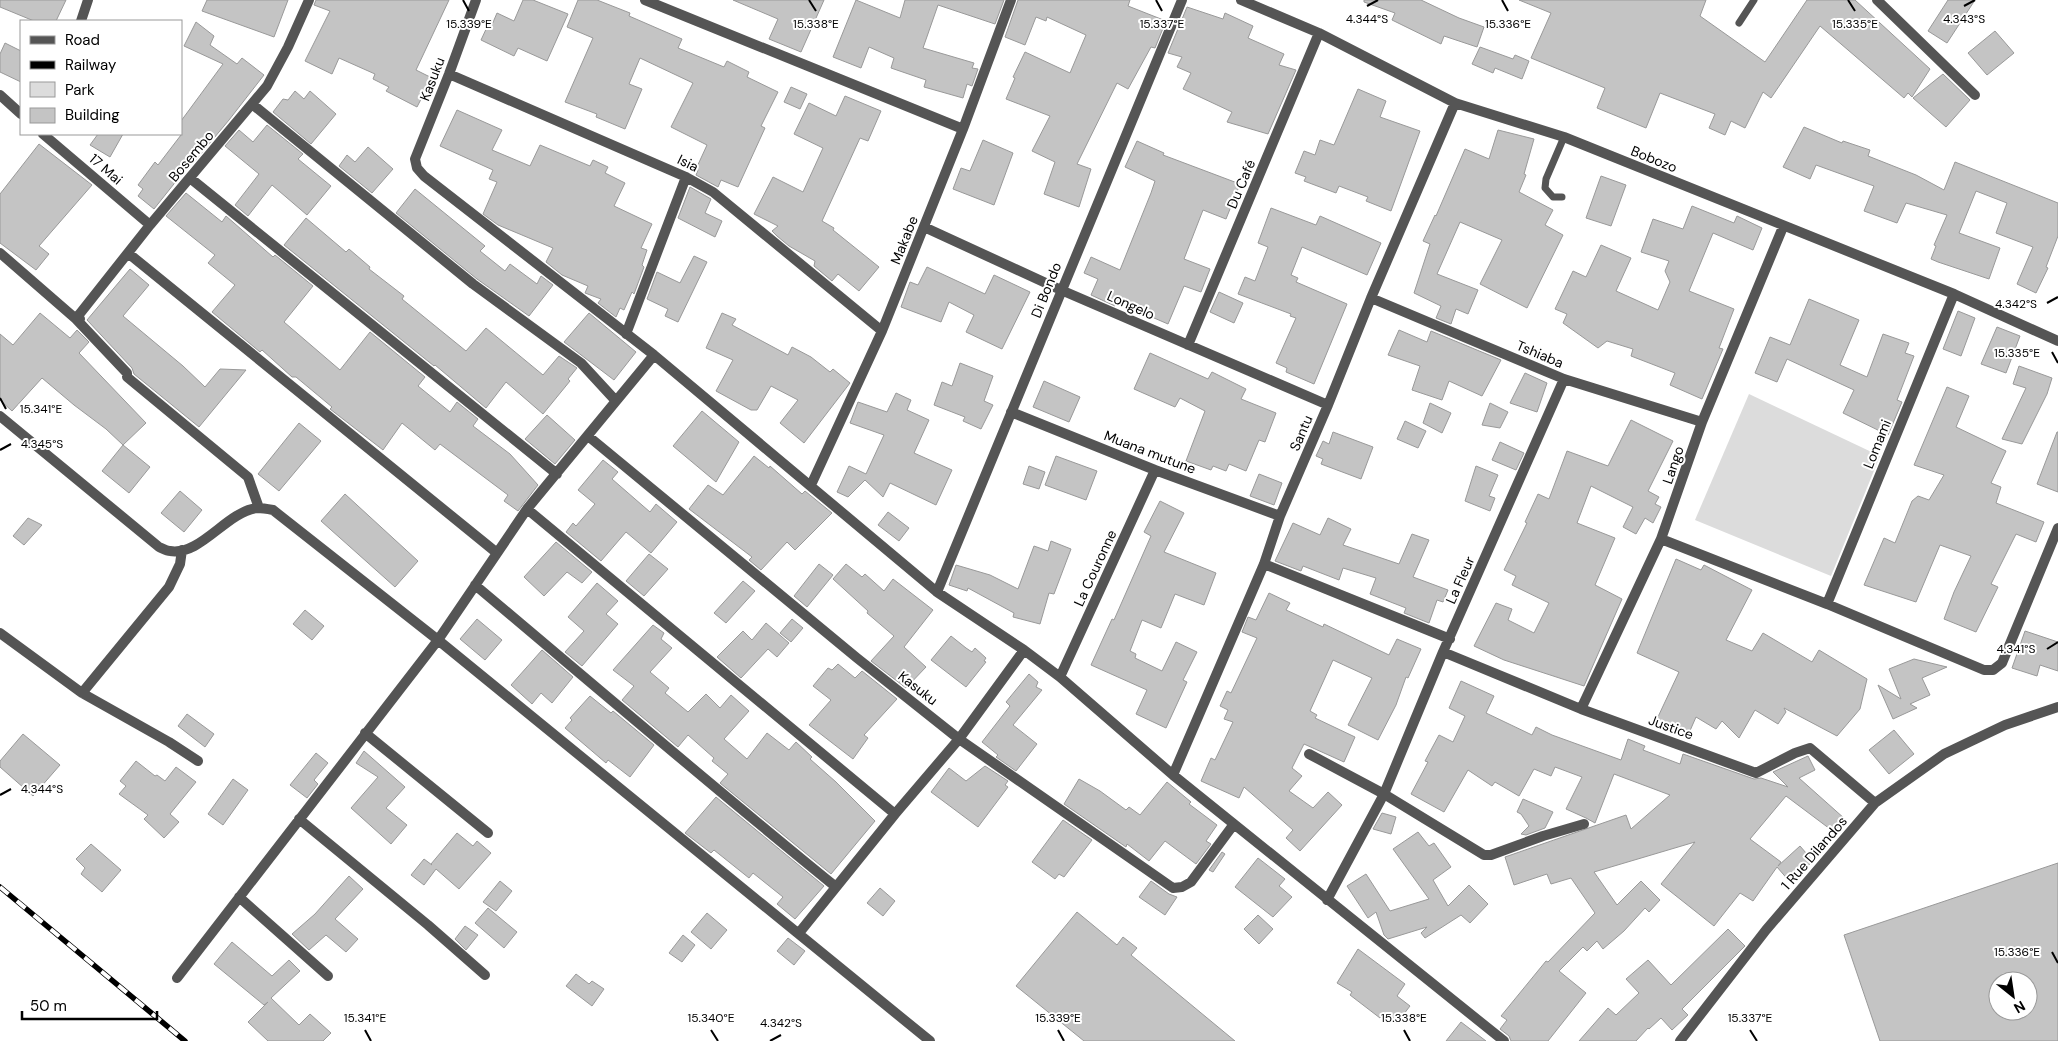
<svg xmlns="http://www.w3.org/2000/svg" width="2058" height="1041" font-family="'DM Sans',sans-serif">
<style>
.green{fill:#dcdcdc}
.building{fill:#c4c4c4;stroke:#999;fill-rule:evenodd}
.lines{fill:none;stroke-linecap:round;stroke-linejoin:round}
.service{stroke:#555;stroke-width:7}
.minor{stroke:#555;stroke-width:10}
.rail-casing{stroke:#000;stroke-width:5.5}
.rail{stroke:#fff;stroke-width:4;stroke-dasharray:11;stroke-linecap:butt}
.ticks{fill:none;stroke:#000;stroke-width:2}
.labels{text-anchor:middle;stroke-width:4;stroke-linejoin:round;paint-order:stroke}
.street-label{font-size:14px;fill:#000;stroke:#fff}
.ticks-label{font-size:12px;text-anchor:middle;fill:#000;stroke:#fff;stroke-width:4;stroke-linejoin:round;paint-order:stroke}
</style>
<rect width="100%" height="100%" fill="#fff"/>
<path class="green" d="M1749 394 1880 456 1831 576 1695 520Z"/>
<path class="building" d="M0 0H66L56 21H34L0 7Z
M207 0H288L274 37 202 11Z
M316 0H449L416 70 432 78 417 107 386 91 389 87 373 79 375 74 339 58 332 74 305 61 330 11 314 5Z
M523 0H533L568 14 547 61 518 48 514 56 481 40 488 25 491 27 497 13 514 21Z
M578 0H597L630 13 629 16 682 39 678 48 724 67 727 61 749 72 747 77 778 92 761 126 765 128 738 187 721 180 718 187 696 175 698 170 696 169 707 145 671 127 693 83 640 58 629 84 642 89 625 129 596 117 597 114 565 102 593 38 567 27Z
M733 0H824L801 52 769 39 778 19Z
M856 0 900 18 905 0H1004L995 24 938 5 923 48 974 63 972 68 978 69 972 86 967 84 963 98 924 87 926 80 891 68 894 58 869 47 861 68 833 57Z
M1018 0H1130L1128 6 1166 21 1155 48 1151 47 1128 89 1117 83 1077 164 1091 169 1079 207 1044 194 1055 162 1032 151 1050 116 1006 99 1015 78 1013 77 1025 52 1070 73 1086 35 1047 17 1046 21 1036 17 1025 45 1005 37Z
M1364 0H1421L1459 18 1484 27 1477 47 1444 36 1441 44 1392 20 1395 13 1364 2Z
M1519 0H1706L1700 16 1765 62 1807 0H1855L1930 69 1912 97 1908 93 1904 98 1820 26 1771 98 1763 92 1745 128 1731 121 1725 135 1709 128 1715 114 1660 93 1646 128 1597 108 1605 88 1531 58 1551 13Z
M1948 0H1975L1947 43 1928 31Z
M1187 7 1223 19 1225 13 1253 26 1248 38 1284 54 1279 65 1296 70 1268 134 1227 122 1232 112 1183 89 1191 73 1177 67 1182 57 1168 53Z
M196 22 214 36 210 45 237 64 242 58 264 75 229 120 194 162 193 160 154 209 138 196 143 189 138 185 155 162 158 165 181 135V121L223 64 184 46Z
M1995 31 2014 53 1987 75 1968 53Z
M5 43 21 51V82L0 72V54Z
M1480 47 1513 59 1515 55 1529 61 1522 79 1495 68 1493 73 1472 64Z
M1943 74 1970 100 1946 127 1913 98Z
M791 87 807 94 800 109 784 102Z
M1358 89 1386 101 1380 117 1420 131 1391 211 1366 201 1368 197 1339 186 1336 193 1304 181 1306 177 1295 173 1304 151 1315 155 1320 140 1334 145Z
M295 91 304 99 310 91 336 114 311 144 273 112 283 99 288 100Z
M845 96 881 111 868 141 860 138 822 221 834 228 833 230 879 267 859 291 838 274 832 281 814 266 815 261 789 246 777 236 772 231 778 226 754 214 773 177 803 192 823 148 794 134 809 103 836 116Z
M457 110 502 130 492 150 530 166 540 145 590 166 593 160 608 167 605 173 625 183 614 206 652 224 641 248 647 250 642 265 644 267 634 294 632 292 624 310 620 308 616 317 598 303 601 299 585 293 588 286 562 275 546 262 553 248 498 225 483 214 497 182 489 179 493 170 440 146Z
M267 125 303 154 298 159 331 186 307 215 272 185 248 216 235 205 259 174 225 146 239 130 253 142Z
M1804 127 1842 143 1843 141 1870 150 1868 156 1916 175 1944 190 1955 162 2058 203V236L2046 267 2048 268 2036 293 2017 284 2033 247 1996 233 2007 203 1976 191 1959 233 2000 248 1989 279 1938 262 1931 259 1936 246 1934 245 1947 215 1906 203 1897 223 1864 211 1874 186 1816 165 1810 179 1783 167Z
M1498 130 1534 139 1524 174 1526 175 1519 192 1553 210 1545 225 1563 235 1527 308 1480 284 1502 240 1460 222 1437 274 1478 290 1468 314 1456 309 1451 324 1436 318 1441 306 1414 293 1430 244 1423 241 1435 215 1436 216 1465 149 1489 159Z
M98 134H123L110 157 90 145Z
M983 140 1013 153 994 205 953 189 961 168 970 171Z
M1137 141 1164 153 1163 155 1240 184 1226 219 1203 210 1184 259 1210 269 1201 292 1184 286 1168 324 1117 302 1115 306 1091 295 1098 279 1084 273 1091 257 1120 270 1151 193 1155 181 1125 167Z
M39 144 92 185 39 246 49 254 36 270 0 243V194Z
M368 147 393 169 372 193 339 166 347 155 355 162Z
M1601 176 1626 185 1611 226 1586 218Z
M690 187 711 199 705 213 722 221 715 237 678 218Z
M415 189 485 246 480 251 505 271 510 264 537 284 541 276 553 285 529 316 477 279 396 213Z
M186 193 222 222 226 216 273 257 275 255 313 286 284 322 340 370 370 332 425 377 418 386 450 412 457 402 478 419 473 426 510 454 538 485 518 511 504 501 508 495 440 444 435 450 402 423 383 450 330 409 332 407 296 377H292L262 350 260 352 212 312 235 285 208 263 215 255 166 216Z
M1692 206 1734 223 1737 216 1762 228 1753 250 1713 233 1689 291 1734 309 1719 348 1723 349 1702 399 1670 385 1675 373 1631 356 1633 349 1607 341 1598 348 1563 323 1567 314 1555 309 1573 271 1586 277 1601 245 1631 258 1616 291 1658 310 1670 282 1665 271 1669 261 1641 252 1653 219 1683 229Z
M1271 208 1316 225 1320 216 1381 243 1367 275 1302 247 1291 275 1298 278 1296 282 1347 304 1314 384 1286 372 1287 368 1276 363 1296 318 1290 316 1291 314 1238 294 1245 277 1255 281 1268 247 1258 243Z
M306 218 346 252 349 249 370 267 369 269 404 296 402 299 466 351 486 328 543 375 559 356 577 368 568 379 570 381 543 414 506 382 486 408 435 365 434 366 284 245Z
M694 256 707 262 678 322 665 316 668 309 647 299 657 272 680 283Z
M927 267 985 294 994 275 1030 292 1002 349 966 332 974 315 949 302 941 322 901 307 910 282 918 285Z
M130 269 149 285 123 316 183 366 205 387 220 369 246 370 199 427 134 374 132 368 87 320Z
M1219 292 1243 303 1234 323 1210 312Z
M1809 299 1859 320 1840 365 1867 377 1883 334 1909 343 1905 353 1914 356 1897 400 1902 402 1888 435 1843 413 1854 390 1787 359 1777 382 1755 373 1770 337 1790 345Z
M1958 311 1975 318 1961 356 1943 349Z
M40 313 70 338 77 330 89 342 79 353 146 423 123 445 106 429 74 405 42 378 12 411 0 400V334L13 345Z
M589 313 636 352 614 380 564 342Z
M722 313 736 319 732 325 788 355 792 347 811 357 830 372 833 369 850 383 804 443 780 423 798 400 771 386 757 410H751L716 391 733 360 706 348Z
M1997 327 2020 336 2006 373 1981 364Z
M1399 330 1427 342 1431 331 1501 360 1482 396 1449 381 1442 400 1412 390 1420 366 1388 355Z
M1150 353 1208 379 1212 372 1246 389 1241 399 1276 413 1265 442 1259 440 1246 471 1229 464 1226 471 1213 466 1211 470 1186 461 1205 411 1180 398 1175 407 1134 389Z
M960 363 993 376 984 401 993 405 981 429 963 421 965 417 934 405 942 382 952 386Z
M2019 366 2052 378 2047 394 2022 444 2002 439 2026 388 2013 384Z
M1525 373 1547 383 1537 412 1510 403Z
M1044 381 1080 397 1069 422 1033 407Z
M1947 387 1969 396 1956 427 2006 451 1991 483 2001 487 1996 503 2044 522 2036 542 2016 534 1991 584 1998 587 1976 632 1944 619 1954 592 1971 556 1940 545 1916 602 1864 585 1884 538 1895 543 1912 501 1918 496 1929 500 1944 475 1914 465Z
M896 393 911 400 907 410 929 420 914 453 952 470 936 505 890 483 883 497 865 480 848 497 837 492 849 466 866 474 884 435 850 423 858 402 887 412Z
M1430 403 1451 413 1442 433 1423 423Z
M1490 403 1508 412 1500 428 1482 425Z
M702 411 739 442 716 482 673 446Z
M547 415 575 440 555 464 525 439Z
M1631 420 1673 441 1648 491 1659 497 1655 504 1661 507 1653 523 1645 518 1636 534 1623 527 1633 507 1591 486 1577 523 1615 538 1595 585 1622 599 1584 686 1504 660 1474 646 1496 603 1512 609 1508 620 1534 633 1549 603 1512 585 1516 576 1504 570 1527 523 1525 522 1538 494 1549 499 1567 451 1608 466Z
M1405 421 1426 431 1418 448 1397 439Z
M299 423 321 441 279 491 258 474Z
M1333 432 1373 447 1361 479 1321 464 1323 459 1316 456 1323 441 1329 444Z
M2057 432H2058V492L2037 484Z
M1500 442 1524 453 1516 470 1492 460Z
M123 445 150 467 129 493 102 471Z
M754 456 769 468 770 466 802 494 805 491 832 513 795 550 787 542 761 570 749 560 752 557 689 509 708 485 723 495Z
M1056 456 1097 471 1086 500 1045 485Z
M603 460 618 472 612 479 650 512 656 504 677 522 651 553 626 532 601 561 566 532 573 523 576 526 595 504 578 490Z
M1029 466 1045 472 1039 489 1023 484Z
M1476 466 1498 475 1489 496 1495 498 1490 511 1465 501Z
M1259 474 1282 483 1274 505 1250 496Z
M180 491 202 510 184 532 161 513Z
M345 494 418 561 395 587 321 521Z
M1160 501 1184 513 1164 552 1216 573 1204 605 1175 594 1161 628 1142 620 1130 651 1136 654 1135 658 1162 671 1176 642 1197 652 1183 680 1187 682 1166 728 1136 714 1147 690 1091 665 1112 619 1114 620 1151 536 1144 532Z
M888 512 909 528 899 541 878 525Z
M28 518 42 525 24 545 13 536Z
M1328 518 1351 529 1343 545 1399 564 1412 534 1429 540 1413 577 1448 590 1443 602 1437 600 1429 623 1404 613 1406 608 1370 594 1376 578 1343 568 1339 580 1303 566 1301 571 1275 561 1293 523 1320 535Z
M1051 541 1071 549 1054 594 1049 593 1040 624 1013 617 1014 613 968 588 967 591 949 585 956 565 990 575 1018 589 1034 546 1048 551Z
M556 542 592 572 582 583 567 572 544 596 524 577Z
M649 554 668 569 644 596 626 581Z
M1676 559 1701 570 1704 565 1752 590 1726 640 1752 651 1763 633 1812 662 1819 650 1867 679 1860 709 1837 736 1784 708 1786 712 1778 724 1755 710 1739 738 1722 721 1716 729 1696 717 1689 733 1657 719 1679 672 1637 653Z
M819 564 833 575 807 607 794 596Z
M846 564 862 577 865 574 884 591 893 579 933 610 904 647 926 667 906 688 871 661 894 636 867 613 868 611 833 579Z
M743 581 755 591 726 623 714 613Z
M597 583 618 601 606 614 618 624 582 666 565 652 584 631 568 617Z
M1269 593 1290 603 1286 610 1323 627 1324 624 1389 655 1397 639 1421 649 1408 678 1406 677 1396 705 1378 740 1348 725 1372 678 1333 660 1310 711 1317 715 1315 718 1355 737 1344 762 1304 744 1292 768 1302 776 1289 791 1313 808 1328 792 1342 805 1300 851 1286 838 1293 830 1244 787 1239 798 1201 781 1211 758 1215 760 1233 722 1224 719 1228 710 1220 706 1227 691 1231 693 1257 638 1242 632 1248 617 1256 620Z
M305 610 324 626 312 640 293 624Z
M477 619 502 640 485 660 460 639Z
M792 619 803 628 791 642 780 633Z
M766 623 789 643 777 657 768 649 741 678 717 657 743 631 752 640Z
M653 625 664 633 661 639 672 648 650 672 669 688 665 693 688 712 706 694 720 708 731 695 749 711 724 739 747 759 767 733 789 750 796 742 812 757 810 759 836 782 875 821 831 874 720 783 728 774 712 761 714 758 688 735 678 747 622 700 634 686 613 670Z
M2025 631 2058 642V671L2040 665 2037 676 2012 668Z
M951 636 966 648 972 652 975 648 986 658 984 661 986 662 966 687 931 660Z
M542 650 573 677 552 703 541 693 532 704 511 685Z
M1914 659 1947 667 1922 678 1930 695 1910 704 1917 708 1893 719 1878 685 1901 699 1889 669Z
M838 664 855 678 862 671 897 699 864 735 868 738 853 759 809 725 831 700 813 686 828 668 832 670Z
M1029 674 1038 682 1036 687 1042 690 1013 725 1037 744 1016 771 996 757 998 755 982 742 1010 706 1006 702Z
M1461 681 1494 696 1486 713 1532 735 1536 727 1552 735 1621 760 1628 739 1645 746 1643 750 1680 764 1683 754 1754 779 1761 778 1788 787 1773 772 1808 756 1815 770 1799 778 1845 819 1834 832 1786 796 1750 839 1781 862 1778 866 1800 846 1813 861 1790 882 1777 867 1753 901 1740 893 1714 926 1661 884 1695 842 1594 872 1617 905 1641 881 1660 900 1649 912 1645 908 1624 931 1603 949 1597 941 1587 951 1583 947 1559 971 1586 993 1548 1041H1511L1509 1036 1500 1029 1507 1020 1501 1016 1546 961 1548 962 1595 913 1571 878 1551 884 1547 874 1514 885 1505 857 1626 815 1631 829 1670 795 1614 774 1595 823 1586 818 1566 809 1582 777 1555 767 1551 776 1534 769 1519 796 1495 782 1492 786 1468 770 1444 812 1411 794 1428 762 1425 761 1439 735 1453 742 1465 716 1449 708Z
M590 696 611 713 613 711 654 745 630 777 608 760 606 763 565 728 572 720 570 718Z
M187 714 214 734 205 747 178 726Z
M1894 730 1914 754 1889 774 1869 750Z
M23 734 60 765 33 796 0 767V761Z
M364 751 405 787 386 808 407 825 391 844 351 808 378 777 356 763Z
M316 753 328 763 314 780 318 784 307 798 290 785Z
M136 761 155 776 157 775 165 781 176 767 196 782 170 814 179 822 164 838 144 819 148 815 119 794 126 786 120 781Z
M985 766 1008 781 1005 785 1008 787 978 827 931 792 949 768 966 781Z
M233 779 248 790 223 825 208 814Z
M1079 779 1100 791 1126 810 1129 807 1140 815 1167 782 1191 802 1189 804 1217 825 1206 841 1211 844 1196 864 1165 841 1149 861 1127 844 1126 847 1064 804Z
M716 797 824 886 795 919 777 904 783 897 753 873 749 878 714 850 711 853 685 833Z
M1523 799 1553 812 1545 828 1526 835 1521 834 1529 826 1521 814 1517 812Z
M1382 813 1396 817 1391 834 1373 829Z
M1063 820 1092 840 1064 877 1059 874 1055 879 1032 862Z
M1418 832 1429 846 1434 843 1451 867 1433 880 1448 906 1469 885 1488 904 1470 923 1461 915 1425 938 1421 933 1427 927 1388 939 1384 935 1376 912 1368 918 1347 886 1366 874 1390 911 1429 899 1393 849Z
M457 833 473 846 477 841 491 853 459 889 436 869 424 885 411 875 424 859 432 865 431 864Z
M91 844 121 870 102 892 81 874 85 868 76 859Z
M1222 852 1225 854 1213 872 1209 870Z
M1258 858 1285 879 1279 886 1292 897 1273 917 1235 887Z
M2058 863V1041H1880L1844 935ZM1998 981H2028V1011H1998Z
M349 876 363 889 335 919 358 939 346 952 326 935 309 950 292 934 315 914Z
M500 881 512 891 496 911 483 902Z
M1151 881 1169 894 1177 897 1165 915 1139 897Z
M880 888 895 901 883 916 867 903Z
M488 908 517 932 504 948 475 923Z
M1077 912 1117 945 1123 937 1137 948 1131 955 1235 1041H1084L1016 986Z
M707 913 727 930 711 949 691 932Z
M1258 915 1273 929 1259 944 1244 929Z
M465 926 478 935 466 950 455 939Z
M1728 929 1745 946 1682 1009 1688 1015 1672 1030 1661 1018 1649 1029 1648 1028 1636 1041H1579L1608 1008 1616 1015 1639 993 1626 979 1648 960 1671 985Z
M683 935 695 945 682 962 669 953Z
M788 938 805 951 794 965 777 951Z
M232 942 272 976 289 960 300 971 271 998 299 1025 310 1014 331 1033 323 1041H268L248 1022 268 1002 264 1005 214 964Z
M1358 949 1405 984 1397 996 1410 1006 1397 1023 1384 1013 1380 1018 1350 995 1352 992 1337 983Z
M576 974 589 984 592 981 604 989 592 1006 566 986Z
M1461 1022 1486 1041H1446Z"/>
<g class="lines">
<path class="service" d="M1739 23 1754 0
M1562 197H1553L1545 188 1546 179 1564 137"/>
<path class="minor" d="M476 0 449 74 415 159 417 168 424 176 654 355 937 592 1024 650 1060 677 1173 775 1504 1041
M645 0 963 129
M1241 0 1319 33 1455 103 1564 137 1954 294 2058 341
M1877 0 1975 95
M81 21 88 0
M449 74 686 177 713 192 882 331
M0 95 21 114
M252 104 473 284 581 363 616 401
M43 134 150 225
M190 178 557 474
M924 227 1061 290 1328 405
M0 253 76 319H80L78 316 150 225 267 86 288 47 309 0
M128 253 497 553
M1371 298 1564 379 1702 422
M76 319 127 373V377L248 477 259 508
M626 334 686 177
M1188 345 1319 33
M1011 412 1155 470 1280 516
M0 416 159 547C162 548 166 551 170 551 201 556 226 512 257 508 262 508 268 509 273 510L438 640 930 1041
M588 436 857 658 959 739 1173 888 1182 887 1191 882 1234 824
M811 485 882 331 963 129 1011 0
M527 509 895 814
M1661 539 1827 604 1984 670H1993L2002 663 2058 528
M1264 564 1450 639
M475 585C595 686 714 788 836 887
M937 592 1182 0
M1827 604 1954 294
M0 633 82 693 169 587 180 564 182 550
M1443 652 1581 709 1756 773 1795 753 1810 748 1875 803
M1060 677 1155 470
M82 693 169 742 198 761
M1581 709 1661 539 1702 422 1783 227
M365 733 488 833
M1309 754 1384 794 1484 855H1491L1543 836 1584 824
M1173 775 1264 564 1280 516 1328 405 1371 298 1455 103
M299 819 428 925 485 975
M239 897 328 976
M1327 900 1384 794 1443 652 1564 379
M799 933 895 814 959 739 1024 650
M177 978 438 640 527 509 654 355
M1680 1041 1766 930 1875 803 1944 754 2005 725 2058 707"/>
<g class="rail-casing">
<path id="rail" d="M0 887 185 1041"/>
</g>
<use href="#rail" class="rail"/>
</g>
<path class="ticks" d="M463 0 469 11M809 0 816 11M1156 0 1162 11M1502 0 1508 11M1848 0 1855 11M1367 6 1378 0M1964 6 1975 0M2047 303 2058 297M2052 352 2058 363M0 398 6 409M0 450 11 444M2047 649 2058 642M0 795 11 789M2052 952 2058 963M365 1030 371 1041M711 1030 718 1041M1058 1030 1064 1041M1404 1030 1410 1041M1750 1030 1757 1041M770 1041 781 1035"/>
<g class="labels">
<g class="street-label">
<text transform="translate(432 79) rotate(-69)" y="5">Kasuku</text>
<text transform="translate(191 156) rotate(-50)" y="5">Bosembo</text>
<text transform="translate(1654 159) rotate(22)" y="5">Bobozo</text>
<text transform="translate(688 163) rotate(26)" y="5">Isia</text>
<text transform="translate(106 169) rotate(41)" y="5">17 Mai</text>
<text transform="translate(1241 184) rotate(-67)" y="5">Du Café</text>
<text transform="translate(904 240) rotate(-68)" y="5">Makabe</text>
<text transform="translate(1046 290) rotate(-68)" y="5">Di Bondo</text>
<text transform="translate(1131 305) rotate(24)" y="5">Longelo</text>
<text transform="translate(1540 354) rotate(23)" y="5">Tshiaba</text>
<text transform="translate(1301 433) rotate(-67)" y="5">Santu</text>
<text transform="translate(1877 444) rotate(-68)" y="5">Lomami</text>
<text transform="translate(1150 452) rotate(21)" y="5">Muana mutune</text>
<text transform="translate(1673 465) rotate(-71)" y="5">Lango</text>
<text transform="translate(1095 568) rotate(-65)" y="5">La Couronne</text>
<text transform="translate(1460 580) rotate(-66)" y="5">La Fleur</text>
<text transform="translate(918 688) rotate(38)" y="5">Kasuku</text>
<text transform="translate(1671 727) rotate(20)" y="5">Justice</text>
<text transform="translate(1814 853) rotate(-49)" y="5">1 Rue Dilandos</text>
</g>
</g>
<g class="ticks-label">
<text x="1367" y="23">4.344°S</text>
<text x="1964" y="23">4.343°S</text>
<text x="816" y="28">15.338°E</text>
<text x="1508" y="28">15.336°E</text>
<text x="1855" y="28">15.335°E</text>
<text x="469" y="28">15.339°E</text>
<text x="1162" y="28">15.337°E</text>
<text x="2016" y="308">4.342°S</text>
<text x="2017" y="357">15.335°E</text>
<text x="41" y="413">15.341°E</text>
<text x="42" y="448">4.345°S</text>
<text x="2016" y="653">4.341°S</text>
<text x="42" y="793">4.344°S</text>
<text x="2017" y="956">15.336°E</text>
<text x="365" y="1022">15.341°E</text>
<text x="711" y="1022">15.340°E</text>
<text x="1058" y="1022">15.339°E</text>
<text x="1404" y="1022">15.338°E</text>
<text x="1750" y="1022">15.337°E</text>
<text x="781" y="1027">4.342°S</text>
</g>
<rect x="20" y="20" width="162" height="115" fill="#ffffff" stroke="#999999"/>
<rect x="30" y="36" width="25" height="8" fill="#555555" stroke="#999999"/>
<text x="65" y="45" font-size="15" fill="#000000">Road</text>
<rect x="30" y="61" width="25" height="8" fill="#000000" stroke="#999999"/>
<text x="65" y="70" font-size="15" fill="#000000">Railway</text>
<rect x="30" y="82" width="25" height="15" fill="#dcdcdc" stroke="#999999"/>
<text x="65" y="95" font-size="15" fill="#000000">Park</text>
<rect x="30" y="108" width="25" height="15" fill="#c4c4c4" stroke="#999999"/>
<text x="65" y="120" font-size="15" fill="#000000">Building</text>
<g transform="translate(2013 996) rotate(150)"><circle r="24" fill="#ffffff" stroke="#999999"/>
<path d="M0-4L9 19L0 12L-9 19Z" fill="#000000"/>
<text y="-8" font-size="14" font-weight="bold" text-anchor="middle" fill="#000000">N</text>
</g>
<path d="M22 1011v8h135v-8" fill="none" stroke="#000000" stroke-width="2.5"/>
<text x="30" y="1011" font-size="15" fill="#000000" stroke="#ffffff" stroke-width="4" paint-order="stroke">50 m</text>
</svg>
